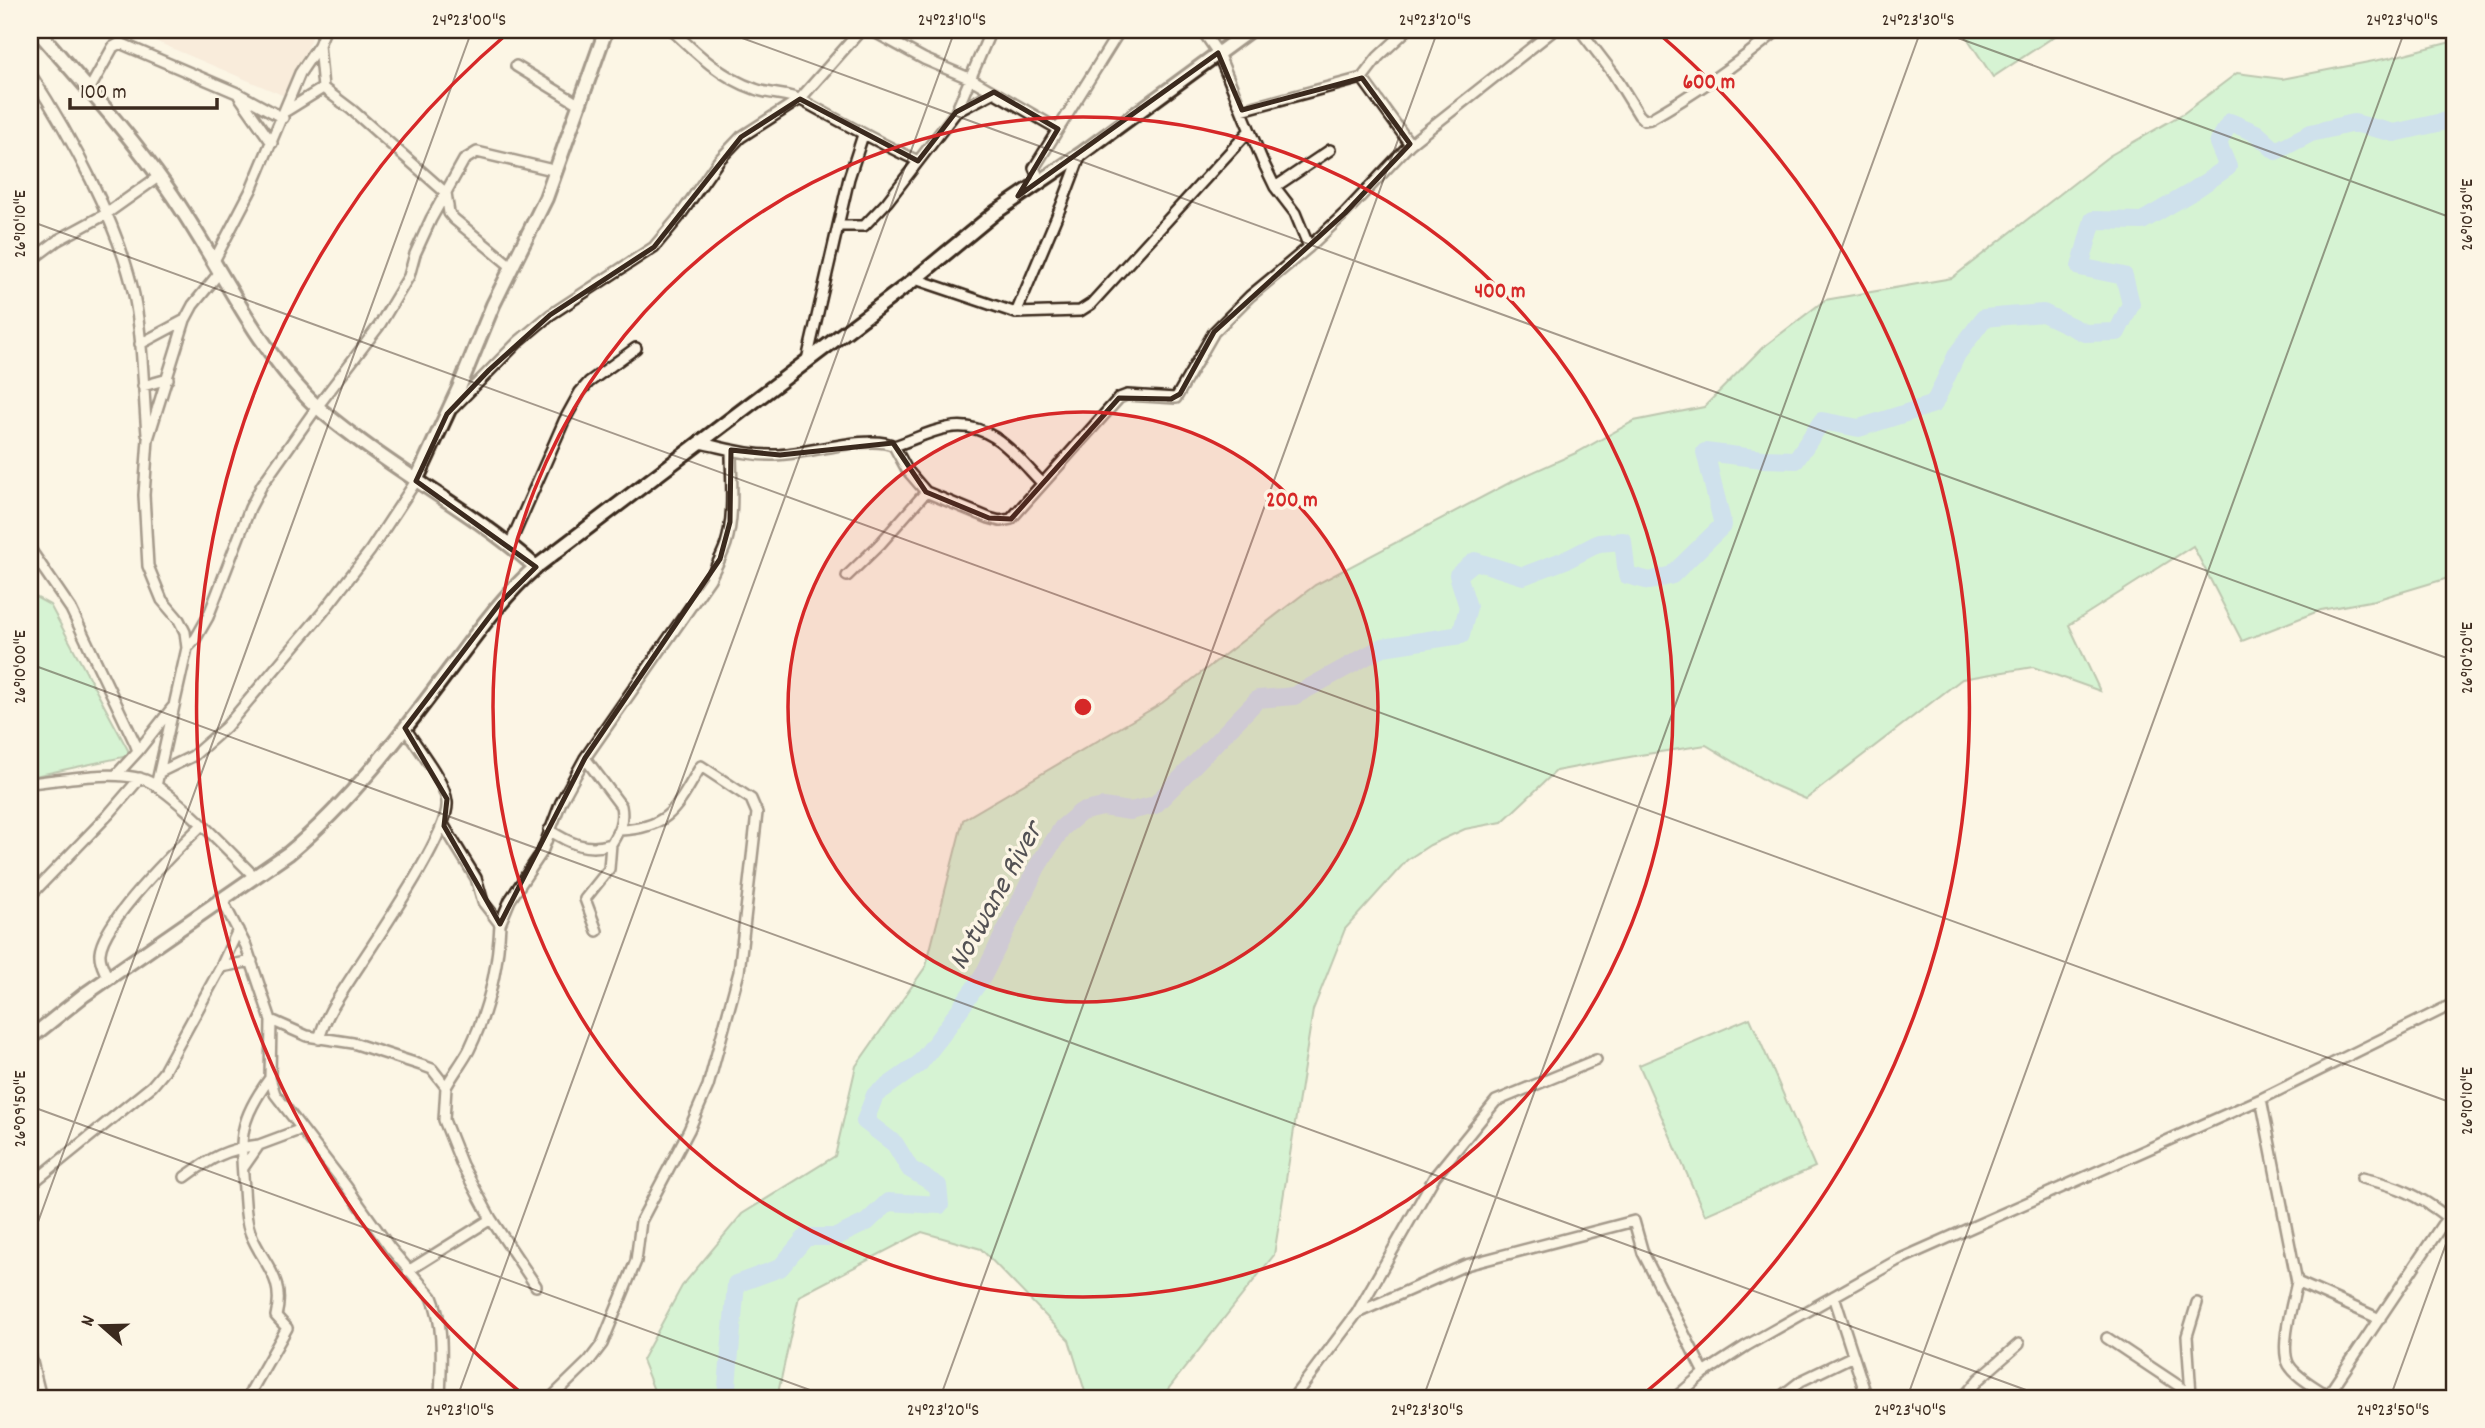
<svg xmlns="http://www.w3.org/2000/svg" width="2485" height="1428" font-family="Dekko,sans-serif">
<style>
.built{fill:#f5e0ce}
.green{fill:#a9f0bc;stroke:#728d6d;stroke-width:2}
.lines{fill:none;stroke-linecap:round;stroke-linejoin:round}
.river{stroke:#9ac7f4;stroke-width:18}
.street-casing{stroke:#3b2a1e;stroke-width:14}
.secondary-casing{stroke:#3b2a1e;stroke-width:18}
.street{stroke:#fcf5e5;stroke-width:9}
.secondary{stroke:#fcf5e5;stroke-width:12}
.marked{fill:none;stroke:#3b2a1e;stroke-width:5;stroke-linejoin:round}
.ticks{fill:none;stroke:#3b2a1e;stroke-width:2;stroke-opacity:0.45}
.ring{fill:none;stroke:#d62828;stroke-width:3.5}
.labels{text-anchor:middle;stroke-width:7;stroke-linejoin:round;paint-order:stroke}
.water-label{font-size:30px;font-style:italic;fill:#535154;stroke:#fcf5e5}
.centre{fill:#d62828;stroke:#fcf5e5;stroke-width:3.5}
.ring-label{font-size:21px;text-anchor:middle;font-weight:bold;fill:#d62828;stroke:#fcf5e5;stroke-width:7;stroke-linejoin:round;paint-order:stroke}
.neatline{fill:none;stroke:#3b2a1e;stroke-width:2.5}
.ticks-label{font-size:18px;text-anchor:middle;fill:#3b2a1e}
</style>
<rect width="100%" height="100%" fill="#fcf5e5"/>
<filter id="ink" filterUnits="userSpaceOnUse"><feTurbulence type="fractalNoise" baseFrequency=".0143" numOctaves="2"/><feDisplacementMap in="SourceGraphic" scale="14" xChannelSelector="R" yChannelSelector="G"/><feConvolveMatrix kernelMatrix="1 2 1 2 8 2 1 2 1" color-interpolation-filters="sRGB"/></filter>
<g filter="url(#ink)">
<path class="built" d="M129 30H315L287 97Z"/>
<path class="green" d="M1962 30H2064L1993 77Z
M2455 41V576L2375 600 2321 610 2242 641 2193 546 2069 625 2100 691 2033 667 1962 679 1806 799 1771 784 1706 745 1640 755 1556 771 1502 822 1465 829 1430 845 1407 860 1345 929 1313 1010 1274 1255 1161 1398H1087L1069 1340 981 1249 922 1232 799 1296 777 1398H657L642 1360 682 1286 742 1214 835 1156 856 1066 926 966 963 820 1162 703 1315 585 1511 482 1578 452 1634 421 1704 407 1762 348 1825 300 1952 278 2109 156 2184 113 2237 73 2282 79 2389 58Z
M30 594 50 605 128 750V756L30 777Z
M1750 1018 1815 1167 1705 1215 1639 1065Z"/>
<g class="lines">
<path class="river" d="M726 1398 736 1284 780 1268 806 1237H836L867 1222 888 1202 940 1205 938 1186 910 1169 895 1144 865 1121 875 1095 919 1064 941 1036 983 976 1037 867 1062 828 1081 812 1103 807 1130 811 1155 805 1258 699 1294 696 1383 647 1461 635 1468 607 1458 575 1475 561 1523 576 1570 558 1599 543 1623 541 1627 575 1650 581 1672 575 1723 525 1705 452 1763 459 1796 460 1822 421 1859 428 1934 404 1957 354 1984 318 2043 313 2085 333 2117 332 2131 304 2124 276 2080 267 2093 220 2142 221 2190 193 2228 167 2218 143 2230 122 2256 133 2276 151 2311 133 2354 123 2394 133 2455 119"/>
<g class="street-casing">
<path id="street" d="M325 30 319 45 323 88 352 110 446 193 449 213 454 219 512 267
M672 30C697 54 722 78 755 89 770 95 789 93 803 101 841 122 879 143 918 161
M871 30 924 59 971 79 1058 129
M1202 30 1218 53 1262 160 1275 187 1295 213 1309 247
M1580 30 1613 73 1639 115 1644 120 1650 119C1696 93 1737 64 1778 30
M516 66 580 105
M30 73C70 135 118 222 134 295 143 340 143 388 147 434
M1362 78 1410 144
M89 90 113 47 120 43 237 93 283 118
M239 96 272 143
M1242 110 1362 78 1378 57 1407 30
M286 111 323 88
M956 112 994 92
M1040 181 1034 168 1120 30
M1275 187 1330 150
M838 226H864L887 202 956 112 991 30
M30 261 58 240 106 214 158 177
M214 261 251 190 300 73 319 45
M915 279 1016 313 1080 311 1091 304 1249 131
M1016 313 1062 204 1081 154
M140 344 185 320
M807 360 849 178 863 135
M143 386 168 379
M453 408 519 341 550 315 654 247 679 217 719 160 741 137 800 99 861 30
M700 443C725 448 750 456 775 455 804 455 871 433 894 446 911 441 929 431 947 428 990 419 1015 455 1042 483
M894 446 907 470 926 492 989 518 1000 521 1011 519 1119 398 1127 395 1176 398 1214 332 1250 296 1309 247 1345 213 1410 144 1554 30
M510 544 564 421 580 392 589 382 636 348
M30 549 71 609 135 743 138 751 116 775
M847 576 880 544 926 492
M187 648 196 638 208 617 250 508 262 485 317 407 379 326 409 276 415 254 431 219 464 160 477 152 557 171
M138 751 172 708
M160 772 193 756 226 727 323 612 370 551 416 481
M30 783C65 780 107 770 142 779 168 785 233 856 255 877
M156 786 187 648 185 632 179 620 162 600 148 566 144 495 148 439 185 320 193 305 220 272
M444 826 476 878 483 902 500 924C498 969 489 1009 469 1050 462 1063 453 1074 446 1087
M549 830C569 843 587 852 611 844 619 831 624 821 621 806L585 758
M30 896 109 814 140 778
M222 900 246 946 271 1020 270 1078 275 1094 346 1186 390 1248 432 1297C445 1327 441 1366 440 1398
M500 924 510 900 542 852 561 802 585 758 710 579C715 568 722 556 726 544 735 515 731 480 731 450
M597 931 585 899 609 869 611 844
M221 967 252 961
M108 979C105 971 99 962 100 953 103 921 178 848 202 825
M271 1020 307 1036 353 1043 424 1066 432 1069 446 1087 444 1120 462 1165 491 1219 536 1286
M319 1039C322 1029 326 1019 331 1010 353 971 451 837 447 802 445 781 417 747 405 728
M2261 1099 2297 1282 2380 1319
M243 1168 259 1145 302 1129
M185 1177C211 1158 226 1149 259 1145
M2362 1178C2398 1186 2419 1195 2448 1218
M30 1185 152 1086 163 1073 221 967 238 930
M408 1271 491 1219
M2297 1282C2293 1301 2279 1348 2289 1365 2297 1378 2316 1387 2328 1396
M1834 1296 1867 1398
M1357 1313 1435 1176 1496 1101 1596 1060
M2107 1338 2197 1398
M30 1354 41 1398
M2191 1395 2187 1336 2197 1303
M253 1398 251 1391 287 1328 276 1316C286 1277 262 1264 250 1232 245 1219 245 1203 244 1189 240 1138 238 1121 270 1078
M551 1398 589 1361 602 1344 636 1261 641 1221 689 1130 708 1086 739 972 757 813 751 799 701 766C677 806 671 828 620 830
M1293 1398 1357 1313 1466 1265 1634 1221 1643 1253 1704 1373
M1675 1398 1704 1373 1746 1346 1896 1261 2261 1099 2455 1003
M1779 1398 1801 1381 1853 1356
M1963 1398 1979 1379 2019 1344
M2326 1398 2442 1225 2448 1218 2455 1216"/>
</g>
<g class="secondary-casing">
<path id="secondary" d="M37 30C82 82 129 133 168 189 216 257 249 336 306 396 321 412 338 424 355 437 414 482 480 517 536 567
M416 481 459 388 493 305 546 198 606 30
M30 1038 84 995 289 853C350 802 400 736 447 673 475 636 501 598 536 567L915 279 996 212 1081 154 1250 30"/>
</g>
<use href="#street" class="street"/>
<use href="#secondary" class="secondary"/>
</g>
</g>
<path d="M0 0H2485V1428H0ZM1218 53 1242 110 1362 78 1410 144 1345 213 1214 332 1180 394 1171 399 1119 398 1011 519 989 518 926 492 893 443 780 455 731 450 730 522 720 559 585 758 500 924 444 826 447 799 405 728 500 603 536 567 416 481 447 414 489 370 550 315 654 247 741 137 800 99 918 161 956 112 994 92 1058 129 1018 196Z" fill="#fcf5e5" fill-opacity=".55" fill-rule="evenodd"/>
<path class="marked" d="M1218 53 1242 110 1362 78 1410 144 1345 213 1214 332 1180 394 1171 399 1119 398 1011 519 989 518 926 492 893 443 780 455 731 450 730 522 720 559 585 758 500 924 444 826 447 799 405 728 500 603 536 567 416 481 447 414 489 370 550 315 654 247 741 137 800 99 918 161 956 112 994 92 1058 129 1018 196Z"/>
<path class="ticks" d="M720 30 2455 661M1936 30 2455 219M30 221 2455 1104M30 664 2048 1398M30 1106 832 1398M30 1244 472 30M457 1398 955 30M940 1398 1438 30M1423 1398 1921 30M1907 1398 2405 30M2390 1398 2455 1219"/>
<circle cx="1083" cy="707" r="295" fill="#d62828" fill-opacity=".12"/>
<g class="ring">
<circle cx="1083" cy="707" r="295"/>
<circle cx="1083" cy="707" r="590"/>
<path d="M525 1396A886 886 0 0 1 508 33M1658 33A886 886 0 0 1 1641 1396"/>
</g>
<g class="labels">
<g class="water-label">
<text transform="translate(994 895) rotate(-61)" y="10">Notwane River</text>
</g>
</g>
<circle cx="1083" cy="707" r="10" class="centre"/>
<g class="ring-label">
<text x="1709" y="88">600 m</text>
<text x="1500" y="297">400 m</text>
<text x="1292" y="506">200 m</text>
</g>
<rect width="2485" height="1428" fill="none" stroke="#fcf5e5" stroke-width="77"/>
<g transform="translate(102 1326) rotate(290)" stroke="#fcf5e5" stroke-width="5" paint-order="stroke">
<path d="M0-5L12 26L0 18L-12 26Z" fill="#3b2a1e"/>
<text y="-10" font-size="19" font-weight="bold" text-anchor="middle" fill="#3b2a1e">N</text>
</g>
<path d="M70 98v10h147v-10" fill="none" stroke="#3b2a1e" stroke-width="3.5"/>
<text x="80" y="98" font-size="21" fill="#3b2a1e" stroke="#fcf5e5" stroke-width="5" paint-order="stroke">100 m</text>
<rect x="38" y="38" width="2408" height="1352" class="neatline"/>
<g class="ticks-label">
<text x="469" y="25">24°23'00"S</text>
<text x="952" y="25">24°23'10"S</text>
<text x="1435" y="25">24°23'20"S</text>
<text x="1918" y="25">24°23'30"S</text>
<text x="2402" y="25">24°23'40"S</text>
<text transform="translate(2466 215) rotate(-90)" y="6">26°10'30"E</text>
<text transform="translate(19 224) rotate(-90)" y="6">26°10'10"E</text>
<text transform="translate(2466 658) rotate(-90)" y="6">26°10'20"E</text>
<text transform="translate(19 667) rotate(-90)" y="6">26°10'00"E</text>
<text transform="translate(2466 1101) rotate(-90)" y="6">26°10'10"E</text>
<text transform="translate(19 1109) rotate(-90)" y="6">26°09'50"E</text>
<text x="460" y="1415">24°23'10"S</text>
<text x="943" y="1415">24°23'20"S</text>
<text x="1427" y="1415">24°23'30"S</text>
<text x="1910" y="1415">24°23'40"S</text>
<text x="2393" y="1415">24°23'50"S</text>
</g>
</svg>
